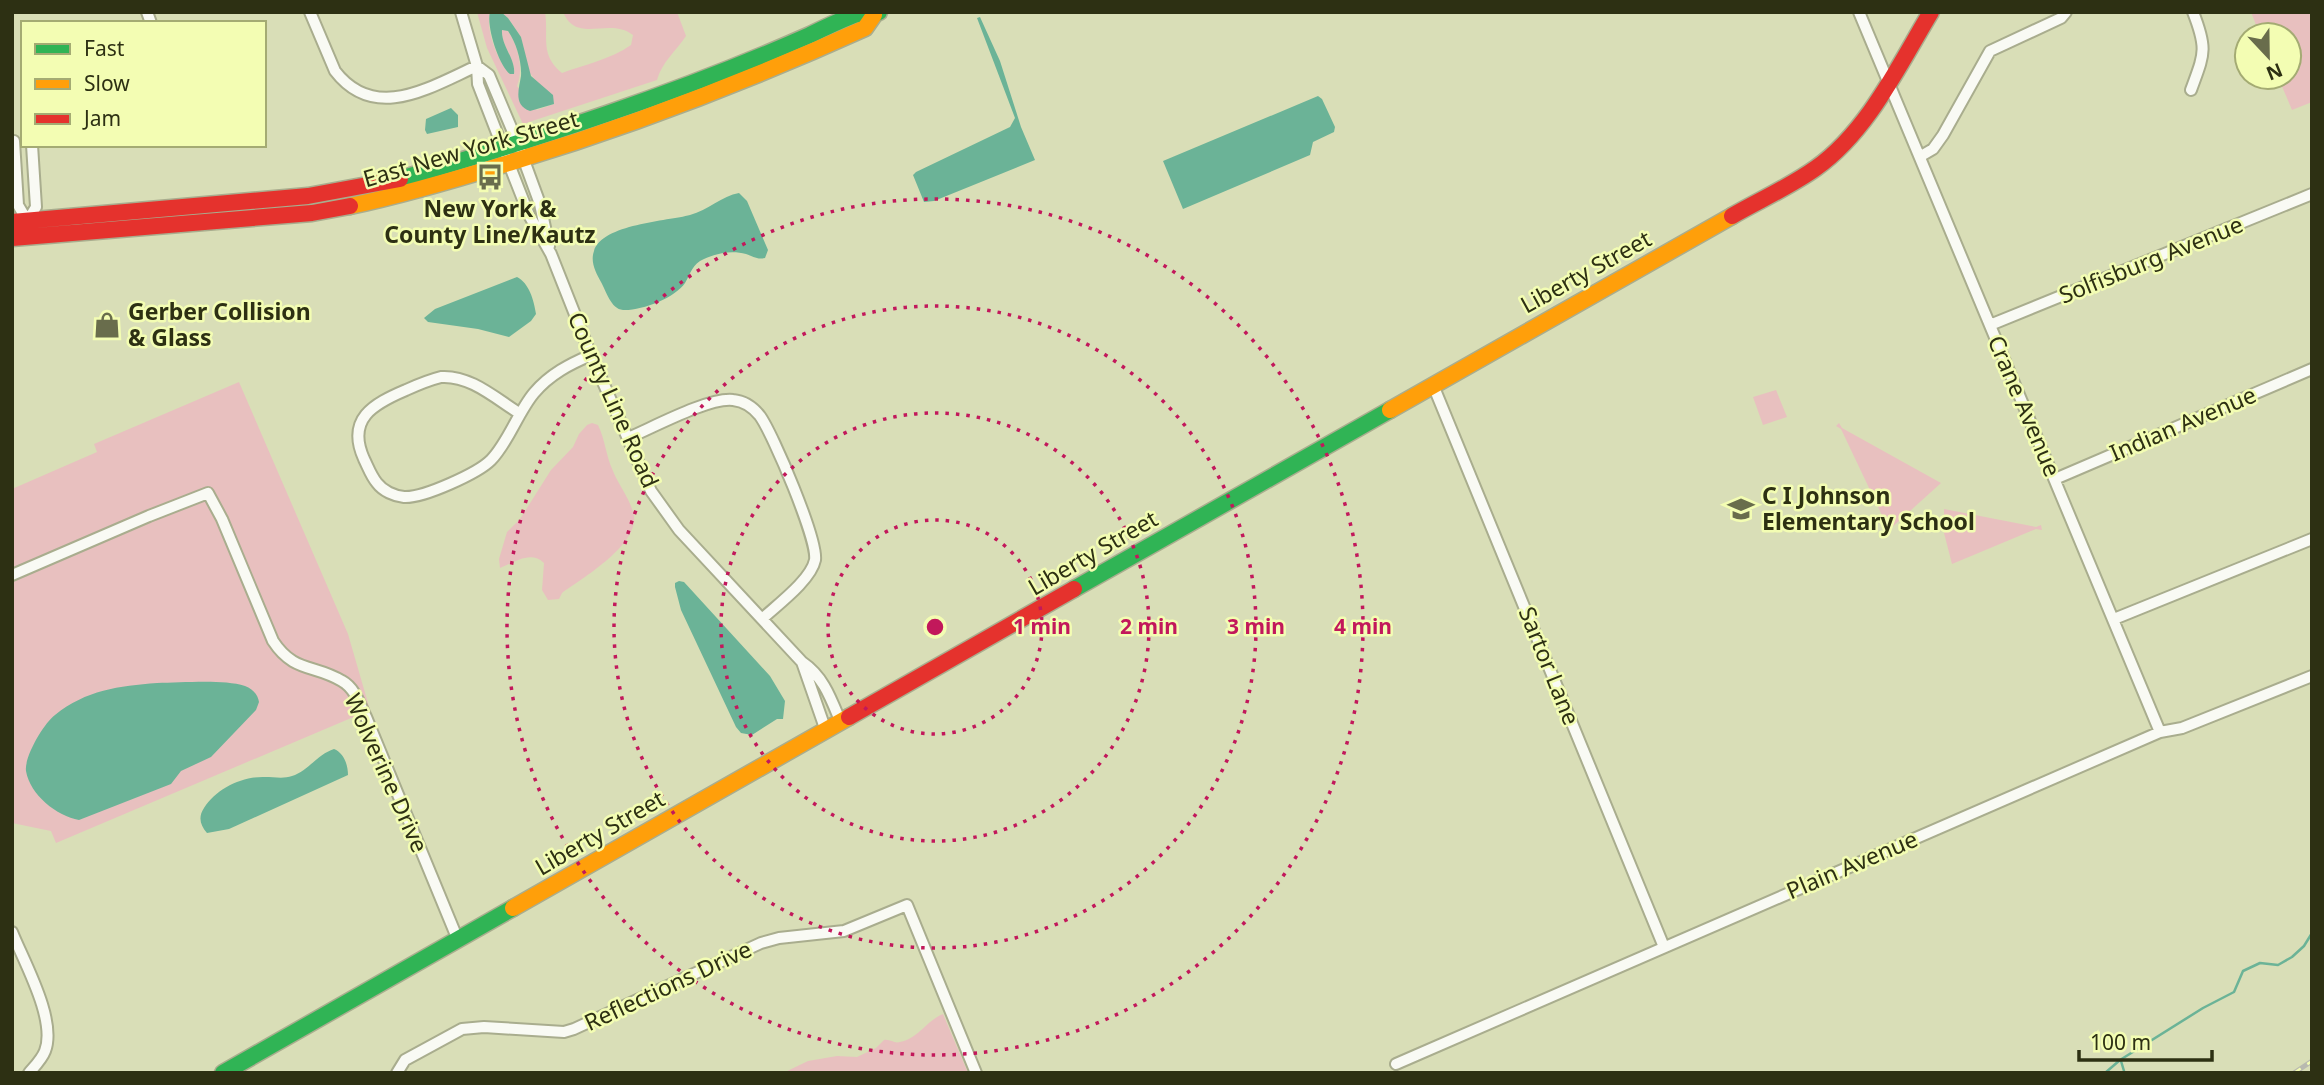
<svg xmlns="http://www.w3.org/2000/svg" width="2324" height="1085" font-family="'Noto Sans',sans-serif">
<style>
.green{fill:#e8c0bf}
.water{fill:#6bb397}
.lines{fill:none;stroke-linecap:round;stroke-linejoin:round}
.stream{stroke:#6bb397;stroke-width:2.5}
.street-casing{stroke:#a9ad8e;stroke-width:14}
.fast-casing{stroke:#a9ad8e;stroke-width:19}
.slow-casing{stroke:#a9ad8e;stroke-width:19}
.jam-casing{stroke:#a9ad8e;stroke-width:19}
.street{stroke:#f9faf4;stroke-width:10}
.fast{stroke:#30b455;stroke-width:16}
.slow{stroke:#ff9f0a;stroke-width:16}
.jam{stroke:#e5322d;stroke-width:16}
.rail-casing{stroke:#b8b9af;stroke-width:5}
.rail{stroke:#f3fdb3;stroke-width:2.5;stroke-dasharray:8;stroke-linecap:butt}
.ring{fill:none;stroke:#c2185b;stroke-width:3.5;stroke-dasharray:3.5 7}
.labels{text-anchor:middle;stroke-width:5;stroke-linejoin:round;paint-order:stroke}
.street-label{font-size:23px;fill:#2d3013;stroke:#f3fdb3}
.poi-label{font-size:23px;font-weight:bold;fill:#2d3013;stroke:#f3fdb3;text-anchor:start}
.centre{fill:#c2185b;stroke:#f3fdb3;stroke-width:3.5}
.ring-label{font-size:21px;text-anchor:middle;font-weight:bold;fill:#c2185b;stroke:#f3fdb3;stroke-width:5;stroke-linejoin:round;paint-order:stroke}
</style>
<rect width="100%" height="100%" fill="#d9deb7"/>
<path class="green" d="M477 12H490C485 29 498 62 510 74H514C516 59 501 46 502 30L508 31C518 45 524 69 517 86L537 110 554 104 529 72 521 37 508 18 501 12H545C549 37 539 54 562 73 586 64 609 60 631 45L633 35C609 16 577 45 563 12H677L686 36C676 51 662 62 657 80L523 124 487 48Z
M2251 12H2312V102L2292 110 2278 77H2289V35H2260Z
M239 382 348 634 370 710 56 843 51 831 12 823V489L97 452 94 444Z
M1776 390 1787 417 1763 425 1753 397Z
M592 423 598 425C605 439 606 456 613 471 619 486 631 500 634 516 638 545 583 578 562 593L559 599 548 600 542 590 544 563C531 550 515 562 500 568L499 559 507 532 520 519 551 470 573 447 579 434 587 425Z
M1839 423 1842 428 1941 483 1889 530 1841 429 1836 426Z
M1944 509 2036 527 2041 525 2042 530 2036 529 1952 564 1944 533Z
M943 1014 968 1073H783L808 1061 837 1056 857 1057 876 1048 884 1040C891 1039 894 1044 900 1042 919 1038 926 1021 943 1014Z"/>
<path class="water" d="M490 12H501L508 18 521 37 531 76 553 95 554 104 530 111C513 105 519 89 521 76 522 62 516 42 508 31L502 30C501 46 516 59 514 74H510C499 66 486 26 490 12Z
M980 17 1000 61 1021 127 1035 160 934 201 924 202 913 175 916 172 1010 127 1015 118 977 18Z
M1318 96 1322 99 1335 127 1334 132 1313 142 1310 155 1183 209 1163 161Z
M451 108 458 115V127L427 134 425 130 426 119Z
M739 193 747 201 768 250 765 258C757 260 753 256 746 254 732 250 717 253 704 259 692 264 691 273 685 283 675 298 641 311 623 310 611 309 606 291 601 282 596 273 590 262 594 251 602 224 668 221 690 215 708 210 722 196 739 193Z
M517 277C529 283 534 300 536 314L531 321 509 337 478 329 428 322 424 318 435 309Z
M679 581 684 582 770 676 785 701 783 719H777L752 735 741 733 736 727 681 610 675 587V583Z
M157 683C182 683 222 679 245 686 253 689 258 695 259 702L256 710 211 757 181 771 171 784 79 820C57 816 30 795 26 771 24 757 44 723 55 715 86 690 119 686 157 683Z
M334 749C344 753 348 765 348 775L229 829 207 833C200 825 198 817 204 808 216 789 242 776 265 777 274 777 284 779 292 776 308 771 318 754 334 749Z"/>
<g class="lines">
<path class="stream" d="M2121 1061 2124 1071
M2105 1073 2120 1060 2203 1008 2234 992 2243 971 2260 963 2278 965 2292 957 2304 946 2312 933"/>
<g class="street-casing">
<path id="street" d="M147 12 151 23
M310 12 335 71C375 123 430 87 477 66
M461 12 477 66 478 84 509 164 529 215 551 254 591 355 651 491 679 530 802 662
M1859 12 2160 732
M477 66 489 75 518 144 540 204 549 246
M2191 90C2204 54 2208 50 2193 12
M14 141 18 205 28 222
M1921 156 1933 149 1943 135 1990 51 2061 18 2066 12
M28 220 36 207 32 145
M1990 325 2312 194
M1433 385 1664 947
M519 413C495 398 470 375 441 377 429 380 417 385 406 390 373 404 346 419 364 459 368 467 371 476 377 483 383 491 394 496 404 497 424 498 478 473 491 460 508 443 518 412 534 393 550 374 570 364 591 355
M628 438C652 428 709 397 733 400 743 401 753 407 760 416 773 434 818 540 815 560 811 580 777 605 762 619
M2055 479 2312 369
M12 575 149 516 208 493 222 519 273 641C294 673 314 664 342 681 355 688 360 705 366 717L458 940
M2114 619 2312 539
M826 731 802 662C824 677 831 699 841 723
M12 932C24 962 57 1020 45 1051 42 1059 35 1066 29 1073
M1396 1064 2160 732 2182 728 2312 676
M397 1073 405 1060 462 1029 484 1027 564 1032 574 1029 761 943 779 938 844 931 907 905 976 1073"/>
</g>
<g class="fast-casing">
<path id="fast" d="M400 179C539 138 677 94 810 35 824 28 839 21 854 15 862 12 871 17 879 12
M1074 589 1390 410
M223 1073 513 908"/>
</g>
<g class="slow-casing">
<path id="slow" d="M350 206C407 194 460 178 515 161 636 124 750 80 865 28L874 15
M1390 410 1732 216
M513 908 849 717"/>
</g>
<g class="jam-casing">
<path id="jam" d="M1732 216C1760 200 1791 186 1816 168 1868 131 1899 65 1931 12
M12 222 308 196 400 179
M12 238 312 213 350 206
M849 717 1074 589"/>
</g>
<use href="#street" class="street"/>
<use href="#fast" class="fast"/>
<use href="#slow" class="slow"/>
<use href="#jam" class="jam"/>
<g class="rail-casing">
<path id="rail" d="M2294 1073 2312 1061"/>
</g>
<use href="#rail" class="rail"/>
</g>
<g class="ring">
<circle cx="935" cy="627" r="107"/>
<circle cx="935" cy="627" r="214"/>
<circle cx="935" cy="627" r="321"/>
<circle cx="935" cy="627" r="428"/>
</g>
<defs>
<g id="bus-bare" transform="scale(2.1)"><path d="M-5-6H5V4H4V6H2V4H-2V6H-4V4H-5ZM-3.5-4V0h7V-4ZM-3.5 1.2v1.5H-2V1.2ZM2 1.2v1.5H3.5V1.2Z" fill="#696d4c" stroke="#f3fdb3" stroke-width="2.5" paint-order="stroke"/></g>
<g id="shop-bare" transform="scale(2.1)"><path d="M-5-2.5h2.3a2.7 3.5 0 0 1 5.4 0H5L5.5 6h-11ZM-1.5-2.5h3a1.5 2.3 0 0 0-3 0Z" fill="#696d4c" stroke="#f3fdb3" stroke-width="2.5" paint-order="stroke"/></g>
<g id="school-bare" transform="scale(2.1)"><path d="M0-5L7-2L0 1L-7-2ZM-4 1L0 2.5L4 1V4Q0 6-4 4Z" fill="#696d4c" stroke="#f3fdb3" stroke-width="2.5" paint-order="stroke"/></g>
</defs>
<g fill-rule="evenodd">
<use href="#bus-bare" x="490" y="177"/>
<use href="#shop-bare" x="107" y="325"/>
<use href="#school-bare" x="1741" y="509"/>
</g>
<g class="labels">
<g class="street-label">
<text transform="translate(471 149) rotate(-16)" y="8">East New York Street</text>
<text transform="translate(2151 260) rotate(-22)" y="8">Solfisburg Avenue</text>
<text transform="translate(1586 272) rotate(-29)" y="8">Liberty Street</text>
<text transform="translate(613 400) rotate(66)" y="8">County Line Road</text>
<text transform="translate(2024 406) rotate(67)" y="8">Crane Avenue</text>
<text transform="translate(2183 424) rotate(-23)" y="8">Indian Avenue</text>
<text transform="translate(1093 553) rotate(-30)" y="8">Liberty Street</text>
<text transform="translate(1549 666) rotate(68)" y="8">Sartor Lane</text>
<text transform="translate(386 773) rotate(66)" y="8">Wolverine Drive</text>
<text transform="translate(600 833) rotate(-30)" y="8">Liberty Street</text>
<text transform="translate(1852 865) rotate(-23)" y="8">Plain Avenue</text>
<text transform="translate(668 986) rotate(-25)" y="8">Reflections Drive</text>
</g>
<g class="poi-label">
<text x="490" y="217" text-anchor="middle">New York &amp;<tspan x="490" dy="26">County Line/Kautz</tspan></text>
<text x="128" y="320">Gerber Collision<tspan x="128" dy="26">&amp; Glass</tspan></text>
<text x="1762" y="504">C I Johnson<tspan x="1762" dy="26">Elementary School</tspan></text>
</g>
</g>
<circle cx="935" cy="627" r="10" class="centre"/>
<g class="ring-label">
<text x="1042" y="634">1 min</text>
<text x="1149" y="634">2 min</text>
<text x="1256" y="634">3 min</text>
<text x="1363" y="634">4 min</text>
</g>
<rect width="2324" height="1085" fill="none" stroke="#2d3013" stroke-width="28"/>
<rect x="21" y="21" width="245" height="126" fill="#f3fdb3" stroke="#a4ab73" stroke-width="2"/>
<rect x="35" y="44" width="35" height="10" fill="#30b455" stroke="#a4ab73" stroke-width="2"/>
<text x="84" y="56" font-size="21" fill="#2d3013">Fast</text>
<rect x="35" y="79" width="35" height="10" fill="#ff9f0a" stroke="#a4ab73" stroke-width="2"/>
<text x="84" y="91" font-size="21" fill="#2d3013">Slow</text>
<rect x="35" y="114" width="35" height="10" fill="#e5322d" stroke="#a4ab73" stroke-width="2"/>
<text x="84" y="126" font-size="21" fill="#2d3013">Jam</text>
<g transform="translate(2268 56) rotate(158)"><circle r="33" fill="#f3fdb3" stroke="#a4ab73" stroke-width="2"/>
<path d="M0-5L12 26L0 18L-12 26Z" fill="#696d4c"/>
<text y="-10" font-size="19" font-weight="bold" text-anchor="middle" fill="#2d3013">N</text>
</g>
<path d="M2079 1050v10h133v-10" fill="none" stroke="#2d3013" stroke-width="3.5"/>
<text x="2090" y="1050" font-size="21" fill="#2d3013" stroke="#f3fdb3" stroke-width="5" paint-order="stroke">100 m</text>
</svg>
